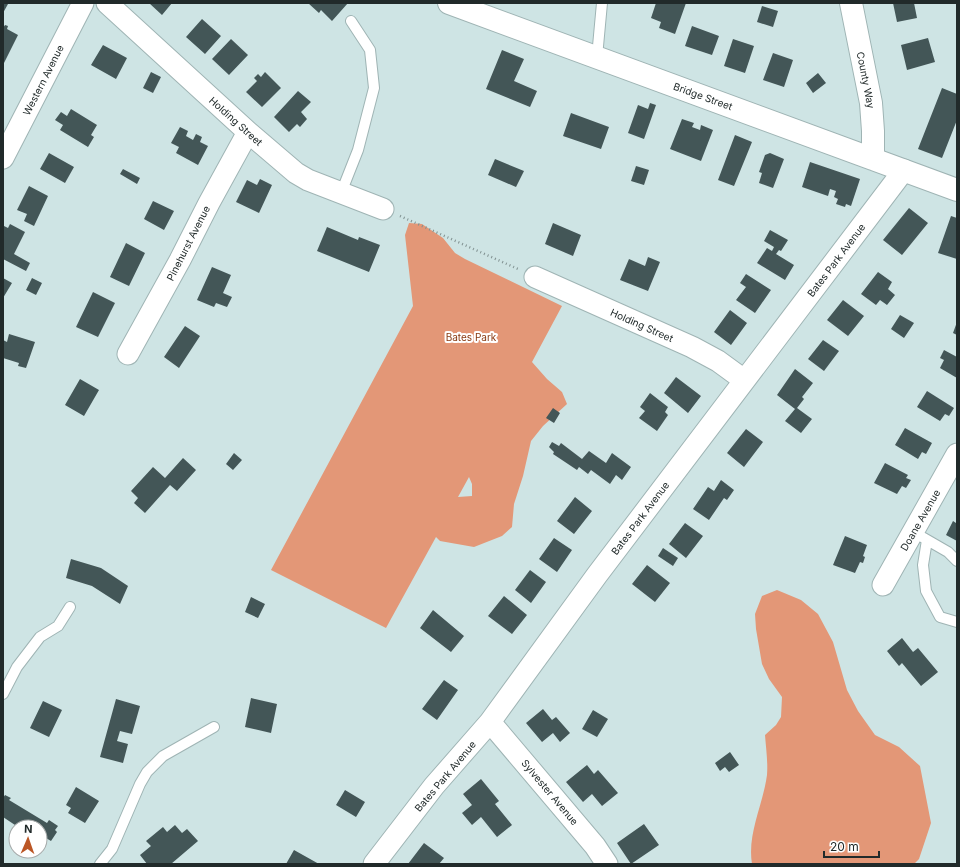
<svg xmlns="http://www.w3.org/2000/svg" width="960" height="867" font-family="Inter,sans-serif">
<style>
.green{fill:#e39777;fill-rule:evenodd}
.building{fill:#435657}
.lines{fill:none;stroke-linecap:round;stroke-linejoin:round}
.lane-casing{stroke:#9fb4b4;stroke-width:12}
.street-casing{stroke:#9fb4b4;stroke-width:23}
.secondary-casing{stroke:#9fb4b4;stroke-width:24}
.path{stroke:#819191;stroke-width:2.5;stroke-dasharray:1 3;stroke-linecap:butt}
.lane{stroke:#fff;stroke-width:10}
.street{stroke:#fff;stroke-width:21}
.secondary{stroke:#fff;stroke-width:22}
.labels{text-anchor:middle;stroke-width:4;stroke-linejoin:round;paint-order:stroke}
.street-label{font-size:10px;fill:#212a2a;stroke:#fff}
.park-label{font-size:10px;fill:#883911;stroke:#fff}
</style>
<rect width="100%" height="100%" fill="#cee4e4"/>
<path class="green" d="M409 223 422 224 443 238 455 253 465 259 562 306 532 362 547 379 562 392 567 404 543 426 531 441 523 476 514 504 512 527 502 536 474 547 440 541 436 537 386 628 271 570 413 306 405 235ZM469 477 472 484V496L458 497Z
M777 590 801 600 818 614 833 642 847 690 858 711 875 735 899 747 920 766 931 823 919 859 914 864H752C747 834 763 805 767 775 768 762 766 748 765 735L776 725 781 717 782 697 769 679 762 664 756 629 755 614 762 596Z"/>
<path class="building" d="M3 3 8 4 3 13Z
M149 3H172L162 15Z
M308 3H348L332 21 321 10 319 13Z
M656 3H686L675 34 659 28 661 22 651 18Z
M893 3H914L917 18 897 22Z
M762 6 778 11 773 27 757 22Z
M202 19 221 36 205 54 186 37Z
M5 25 8 26 7 29 18 35 3 65V28Z
M692 26 719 36 712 55 685 46Z
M928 38 935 62 907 70 901 45Z
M231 39 248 55 229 75 212 59Z
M733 39 754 46 745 73 724 66Z
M103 45 127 58 116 79 91 65Z
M502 50 524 59 514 81 537 91 530 107 486 89Z
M773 53 793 60 784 87 763 80Z
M151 72 161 77 153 93 143 88Z
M265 72 281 88 262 107 246 92 257 81 254 78 258 74 261 77Z
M818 73 826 83 813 93 806 83Z
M942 88 957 94V120L942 158 918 149Z
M298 91 311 102 301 112 307 119 300 127 297 124 289 132 274 117Z
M650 103 656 105 644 139 628 133 638 105 648 109Z
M71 109 97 125 91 135 94 137 88 147 60 130 63 125 55 120 61 112 67 116Z
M571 113 609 127 601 149 563 136Z
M682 119 694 123 692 127 700 130 701 125 713 130 701 161 670 149Z
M180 127 188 131 186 136 193 140 196 134 202 137 200 142 208 146 198 165 176 153 179 147 171 143Z
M735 135 752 142 734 186 718 180Z
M49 153 74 167 65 183 40 169Z
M770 153 784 159 773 188 759 183 762 173 759 172 765 155Z
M495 159 524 171 516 187 488 175Z
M810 162 860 179 851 206 846 204 845 207 836 204 838 199 834 197 836 191 830 189 828 196 802 187Z
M636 166 649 170 644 185 631 181Z
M123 169 140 178 137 184 120 174Z
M260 179 272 185 259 213 236 202 247 180 257 185Z
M29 186 48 196 34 226 24 221 27 214 17 210Z
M153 201 174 211 164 230 144 219Z
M909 208 928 223 902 255 883 240Z
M951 216 957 218V259L938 253Z
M553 223 581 235 573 256 545 244Z
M10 224 25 232 14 254 30 263 26 271 3 259V229L4 226 8 228Z
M327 227 358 240 359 237 380 245 369 272 317 251Z
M770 230 788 240 781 251 779 250 776 254 794 265 785 280 757 263 767 248 772 251 774 247 764 241Z
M126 243 145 253 129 286 110 277Z
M648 257 660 262 648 291 620 280 629 259 645 266Z
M212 267 231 275 223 293 232 297 227 307 216 303 214 307 197 300Z
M878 272 892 282 888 289 895 295 887 305 880 300 876 305 861 294Z
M746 274 771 290 755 313 736 300 746 287 740 283Z
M3 278 12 283 3 298Z
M32 278 42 283 36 295 26 290Z
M93 292 115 303 98 337 76 327Z
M843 300 864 316 848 336 827 320Z
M730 310 747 323 731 345 714 332Z
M900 315 914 323 904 338 891 329Z
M957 322V335L953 333Z
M185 326 200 336 179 368 164 357Z
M9 334 35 342 26 368 18 366 19 363 3 358V340L7 342Z
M823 340 839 351 824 371 808 359Z
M944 350 957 357V378L940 368 944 360 940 358Z
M795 369 813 383 802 397 804 399 797 408 812 419 801 433 785 421 795 409 777 395Z
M676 377 701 396 688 413 664 393Z
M80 379 99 390 84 416 65 405Z
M927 391 954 408 949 416 945 414 940 421 917 407Z
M650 393 668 407 665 412 668 415 657 431 639 418 645 411 640 407Z
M553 408 560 413 554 423 546 418Z
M905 428 932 443 926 454 922 452 918 459 895 445Z
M746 429 763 442 744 467 727 453Z
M552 442 559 446 561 443 582 459 589 451 606 463 612 453 631 467 622 480 616 475 610 484 591 470 588 474 579 467 577 470 553 454 554 452 549 447Z
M234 453 242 460 233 470 226 464Z
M183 458 196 470 177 491 170 485 145 513 134 503 138 498 131 491 153 467 165 478Z
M885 463 908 475 906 478 911 480 906 488 902 486 897 494 874 483Z
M721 480 734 490 727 500 724 498 709 520 693 509 708 487 714 491Z
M575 497 592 511 574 534 557 521Z
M953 521 956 523 957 521V541L946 535Z
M685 523 703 536 686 558 669 544Z
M845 536 867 545 863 556 865 557 863 563 860 562 855 573 833 565Z
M554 538 572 550 557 572 539 559Z
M663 548 678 558 673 566 658 556Z
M71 559 101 568 128 586 120 604 92 586 66 578Z
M647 565 670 583 655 602 632 584Z
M530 570 546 582 531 603 515 590Z
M504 596 527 615 512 634 488 616Z
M251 597 265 604 258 618 245 612Z
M433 610 464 636 451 652 420 628Z
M902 638 913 652 918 648 938 672 921 686 902 663 899 666 887 651Z
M444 680 458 690 437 720 422 709Z
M251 698 277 704 271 733 245 727Z
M116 699 140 706 132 734 120 731 117 741 128 744 123 763 100 757Z
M43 701 62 710 49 737 30 728Z
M543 709 552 720 556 717 570 733 560 742 553 733 542 742 526 723Z
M593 710 608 719 597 737 582 729Z
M730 752 739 765 729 772 725 767 720 771 715 763Z
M587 765 594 774 598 770 618 793 602 806 592 794 583 802 566 782Z
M481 779 499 801 495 804 512 825 497 837 481 817 472 825 462 813 472 805 463 794Z
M76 787 99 801 85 823 68 813 71 808 66 805Z
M345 790 365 802 356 817 336 805Z
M5 795 11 798 9 800 47 823 49 820 58 826 55 830 57 832 51 841 41 835 40 837V827H16V830L13 828 15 825 3 817V798Z
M644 824 659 845 631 864 617 843Z
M175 825 182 833 187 829 198 841 171 864H147L140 855 151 846 146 841 163 827 167 832Z
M424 843 444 858 439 864H408Z
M294 850 319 864H286Z"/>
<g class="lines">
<g class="lane-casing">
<path id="lane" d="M597 57 602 3
M341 193 358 150 374 88 370 50 351 21
M922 537 948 552 957 561
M927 540 923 565 926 591 940 617 957 622
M3 694 17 667 40 637 58 626 70 607
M100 864 112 849 140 784 147 772 163 756 214 727"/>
</g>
<g class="street-casing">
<path id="street" d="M107 3 248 132 296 173 308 180 383 209
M3 158 83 3
M535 277 692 347 718 361 744 380
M128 354 180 260 209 203 248 132
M883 585 957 454
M490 722 595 846 607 864
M374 864 434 786 490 722 597 575 904 170"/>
</g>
<g class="secondary-casing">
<path id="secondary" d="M449 3 957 190
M851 3 871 103 873 131V159"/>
</g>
<path class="path" d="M400 216 518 269"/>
<use href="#lane" class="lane"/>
<use href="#street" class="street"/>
<use href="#secondary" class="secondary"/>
</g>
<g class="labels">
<g class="street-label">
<text transform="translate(43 80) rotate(-63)" y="4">Western Avenue</text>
<text transform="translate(866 80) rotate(79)" y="4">County Way</text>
<text transform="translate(703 96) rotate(20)" y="4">Bridge Street</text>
<text transform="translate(236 121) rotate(42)" y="4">Holding Street</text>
<text transform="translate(188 243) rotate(-63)" y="4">Pinehurst Avenue</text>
<text transform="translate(836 260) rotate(-53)" y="4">Bates Park Avenue</text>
<text transform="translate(642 325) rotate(24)" y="4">Holding Street</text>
<text transform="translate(640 518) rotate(-53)" y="4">Bates Park Avenue</text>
<text transform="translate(920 520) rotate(-60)" y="4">Doane Avenue</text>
<text transform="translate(445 776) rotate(-50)" y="4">Bates Park Avenue</text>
<text transform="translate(550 792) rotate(50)" y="4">Sylvester Avenue</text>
</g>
<g class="park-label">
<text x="471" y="341">Bates Park</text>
</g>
</g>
<rect width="960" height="867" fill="none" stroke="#212a2a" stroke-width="8"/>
<g transform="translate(28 839) rotate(2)"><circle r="19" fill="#ffffff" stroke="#a6aaaa"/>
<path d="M0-3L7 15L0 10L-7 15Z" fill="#bb5625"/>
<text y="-6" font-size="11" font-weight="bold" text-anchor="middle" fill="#212a2a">N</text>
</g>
<path d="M824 851v6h55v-6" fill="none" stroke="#212a2a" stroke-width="2"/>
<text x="830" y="851" font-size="12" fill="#212a2a" stroke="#ffffff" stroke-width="3" paint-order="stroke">20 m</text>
</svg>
